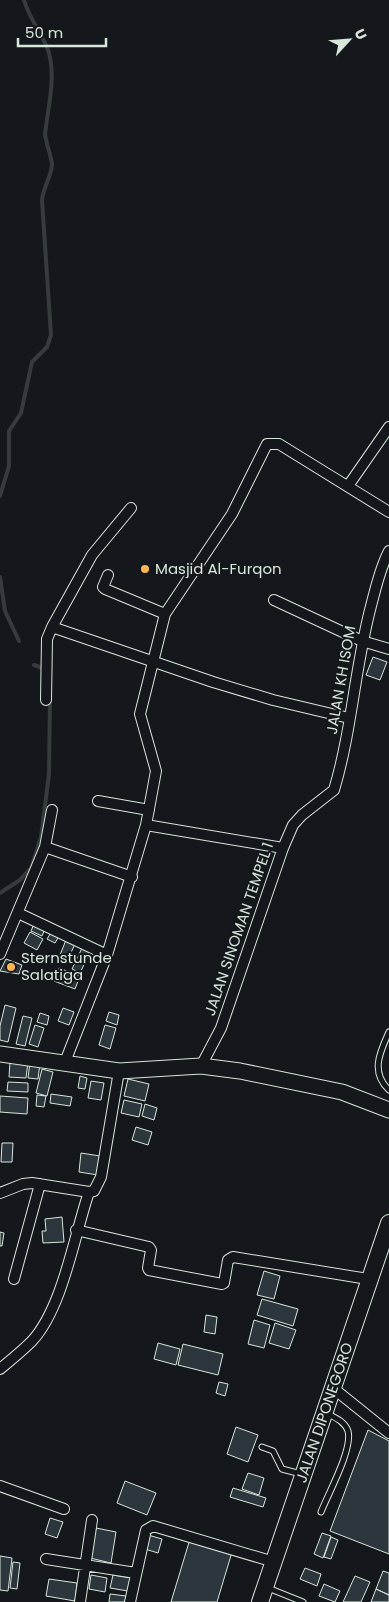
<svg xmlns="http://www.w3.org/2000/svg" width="389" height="1602" font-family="Poppins,sans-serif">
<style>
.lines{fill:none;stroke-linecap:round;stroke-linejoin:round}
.stream{stroke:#363b3e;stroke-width:4}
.building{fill:#2c363c;stroke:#d8e6dc}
.lane-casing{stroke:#d8e6dc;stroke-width:7}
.street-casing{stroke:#d8e6dc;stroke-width:12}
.secondary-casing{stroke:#d8e6dc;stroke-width:17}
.primary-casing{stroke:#d8e6dc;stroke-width:18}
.lane{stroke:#14181c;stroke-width:5}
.street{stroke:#14181c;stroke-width:10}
.secondary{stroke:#14181c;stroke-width:15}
.primary{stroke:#14181c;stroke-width:16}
.poi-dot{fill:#ffb74d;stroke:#14181c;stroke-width:2}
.labels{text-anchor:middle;stroke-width:4;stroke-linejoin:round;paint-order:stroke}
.poi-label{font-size:15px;fill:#d8e6dc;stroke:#14181c;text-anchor:start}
.street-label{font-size:15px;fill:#d8e6dc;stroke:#14181c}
</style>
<rect width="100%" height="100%" fill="#14181c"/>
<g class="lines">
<path class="stream" d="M0 496 9 466V431L21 413 32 362 47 347 51 335 42 200C43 188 51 177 52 165 52 158 46 144 45 134 48 107 58 71 46 45 39 30 29 17 24 0
M0 577 5 611 19 641
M34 665 45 669
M0 893 20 880 31 868 41 837 49 774 50 698"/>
</g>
<path class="building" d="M373 657 387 662 380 680 366 675Z
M34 924 45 929 42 936 31 931Z
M52 931 59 936 55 943 47 939Z
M30 932 43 939 37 950 24 943Z
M66 940 75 944 66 963 58 960Z
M82 948 90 952 80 973 72 969Z
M6 959 22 965 19 974 0 971Z
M59 968 80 976 75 989 54 981Z
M5 1005 16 1008 8 1042 0 1040V1026Z
M63 1008 74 1012 69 1025 58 1021Z
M109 1012 119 1015 117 1025 106 1021Z
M40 1013 49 1016 47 1025 37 1022Z
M23 1016 32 1018 25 1046 16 1044Z
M35 1025 44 1028 38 1047 29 1044Z
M105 1025 116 1028 110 1049 99 1045Z
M10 1061 28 1062 26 1078 9 1077Z
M30 1062 40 1063 38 1079 28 1078Z
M42 1069 53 1072 47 1096 36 1093Z
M80 1076 87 1078 85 1089 78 1088Z
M128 1079 149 1084 145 1101 124 1096Z
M91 1081 104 1083 101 1100 88 1098Z
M8 1082 28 1083V1092L7 1091Z
M51 1094 72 1097 70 1106 50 1103Z
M37 1095 46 1096 44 1107 36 1106Z
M0 1096 28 1098 27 1114 0 1112Z
M124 1100 142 1104 139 1117 121 1113Z
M145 1104 157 1108 154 1120 142 1116Z
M136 1127 152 1132 148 1145 132 1140Z
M2 1143H13L12 1162H1Z
M81 1153 100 1156 98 1175 79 1172Z
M62 1217 64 1242 43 1243 42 1231H46L45 1219Z
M0 1232 4 1233 2 1246H0Z
M264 1271 280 1276 274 1299 257 1295Z
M262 1299 298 1309 293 1326 257 1315Z
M206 1315 217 1317 215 1334 204 1332Z
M254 1320 270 1325 264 1348 248 1344Z
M275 1323 296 1330 289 1349 269 1343Z
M158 1343 180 1349 176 1365 154 1359Z
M183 1344 223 1354 218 1375 178 1365Z
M219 1382 228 1384 225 1396 216 1393Z
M236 1427 258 1435 248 1462 227 1454Z
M368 1430 389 1441V1554L330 1531Z
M248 1473 264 1478 259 1495 242 1489Z
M125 1481 156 1493 147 1515 117 1503Z
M233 1488 266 1498 263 1507 230 1497Z
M50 1518 63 1522 57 1538 45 1534Z
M96 1528 116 1532 111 1563 90 1558Z
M322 1533 331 1536 323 1558 314 1554Z
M148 1535 162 1539 158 1553 145 1549Z
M331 1537 338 1540 331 1559 324 1557Z
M190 1539 232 1552 217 1602H171Z
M0 1556 12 1558 8 1591 0 1590Z
M13 1562 20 1563 17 1589 10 1588Z
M305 1568 321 1574 317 1586 300 1579Z
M383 1571 389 1573V1595L376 1589Z
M91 1575 107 1578 105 1592 89 1589Z
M113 1575 131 1578 128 1591 110 1588Z
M355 1576 370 1582 361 1602H343Z
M49 1579 77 1583 75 1601 46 1596Z
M324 1584 340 1591 335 1602 319 1596Z
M376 1589 389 1595V1602H371Z
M110 1594 126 1596 125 1602H109Z"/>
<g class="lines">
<g class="lane-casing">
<path id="lane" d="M389 1032C380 1052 370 1072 389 1090
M262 1447 273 1451 282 1469 301 1474
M321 1512C328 1494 353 1449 348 1431 345 1422 336 1418 328 1414
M268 1588 303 1602"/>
</g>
<g class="street-casing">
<path id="street" d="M348 486 389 427
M108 575 103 587 105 589 165 614
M274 600 362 641 389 649
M52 627 213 682 273 700 349 718
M46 700 47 639 52 627 92 555 131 508
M98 801 149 810
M45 847 52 810
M283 848 146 825 156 771 140 714 165 614 232 514 267 444H279L389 512
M18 913 107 955
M0 954 45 847 132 877
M65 1062 107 955 146 825
M201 1066 221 1028 283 848 293 825 302 815 334 790C352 730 355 666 371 606 376 587 380 568 389 551
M0 1193 23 1184 32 1183 89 1192 94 1191 101 1177 119 1071
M76 1230 149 1247 151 1250 148 1268 149 1270 222 1284 224 1283 228 1260 233 1257 368 1279
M14 1279 40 1184
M0 1369C11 1360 22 1351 32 1341 63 1307 74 1236 89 1192
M333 1388 389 1433
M0 1486 64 1509
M46 1559 136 1573
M80 1602 92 1520
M130 1602 146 1530 153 1526 274 1562"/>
</g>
<g class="secondary-casing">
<path id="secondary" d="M0 1054 119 1071 201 1066 240 1071 342 1092 389 1110"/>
</g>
<g class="primary-casing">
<g id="primary">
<path id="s1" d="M260 1602 389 1223"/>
</g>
</g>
<use href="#lane" class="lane"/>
<use href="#street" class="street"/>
<use href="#secondary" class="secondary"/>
<use href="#primary" class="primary"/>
</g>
<g class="poi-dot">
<circle cx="145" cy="569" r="5"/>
<circle cx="11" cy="967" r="5"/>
</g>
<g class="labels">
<g class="poi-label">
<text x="155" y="574">Masjid Al-Furqon</text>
<text x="21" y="963">Sternstunde<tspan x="21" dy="17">Salatiga</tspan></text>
</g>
<g class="street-label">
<text transform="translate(341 680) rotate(-80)" y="5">JALAN KH ISOM</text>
<text transform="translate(239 929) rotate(-71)" y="5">JALAN SINOMAN TEMPEL 1</text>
<text dy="5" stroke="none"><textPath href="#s1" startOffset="200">JALAN DIPONEGORO</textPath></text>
</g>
</g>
<g transform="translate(349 40) rotate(64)" stroke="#14181c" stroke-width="4" paint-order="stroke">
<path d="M0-4L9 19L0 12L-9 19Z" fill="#d8e6dc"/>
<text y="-8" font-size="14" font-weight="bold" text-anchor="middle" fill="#d8e6dc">U</text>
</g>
<path d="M18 38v8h88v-8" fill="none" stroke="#d8e6dc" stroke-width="2.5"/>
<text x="25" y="38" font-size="15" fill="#d8e6dc" stroke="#14181c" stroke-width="4" paint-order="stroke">50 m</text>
</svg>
